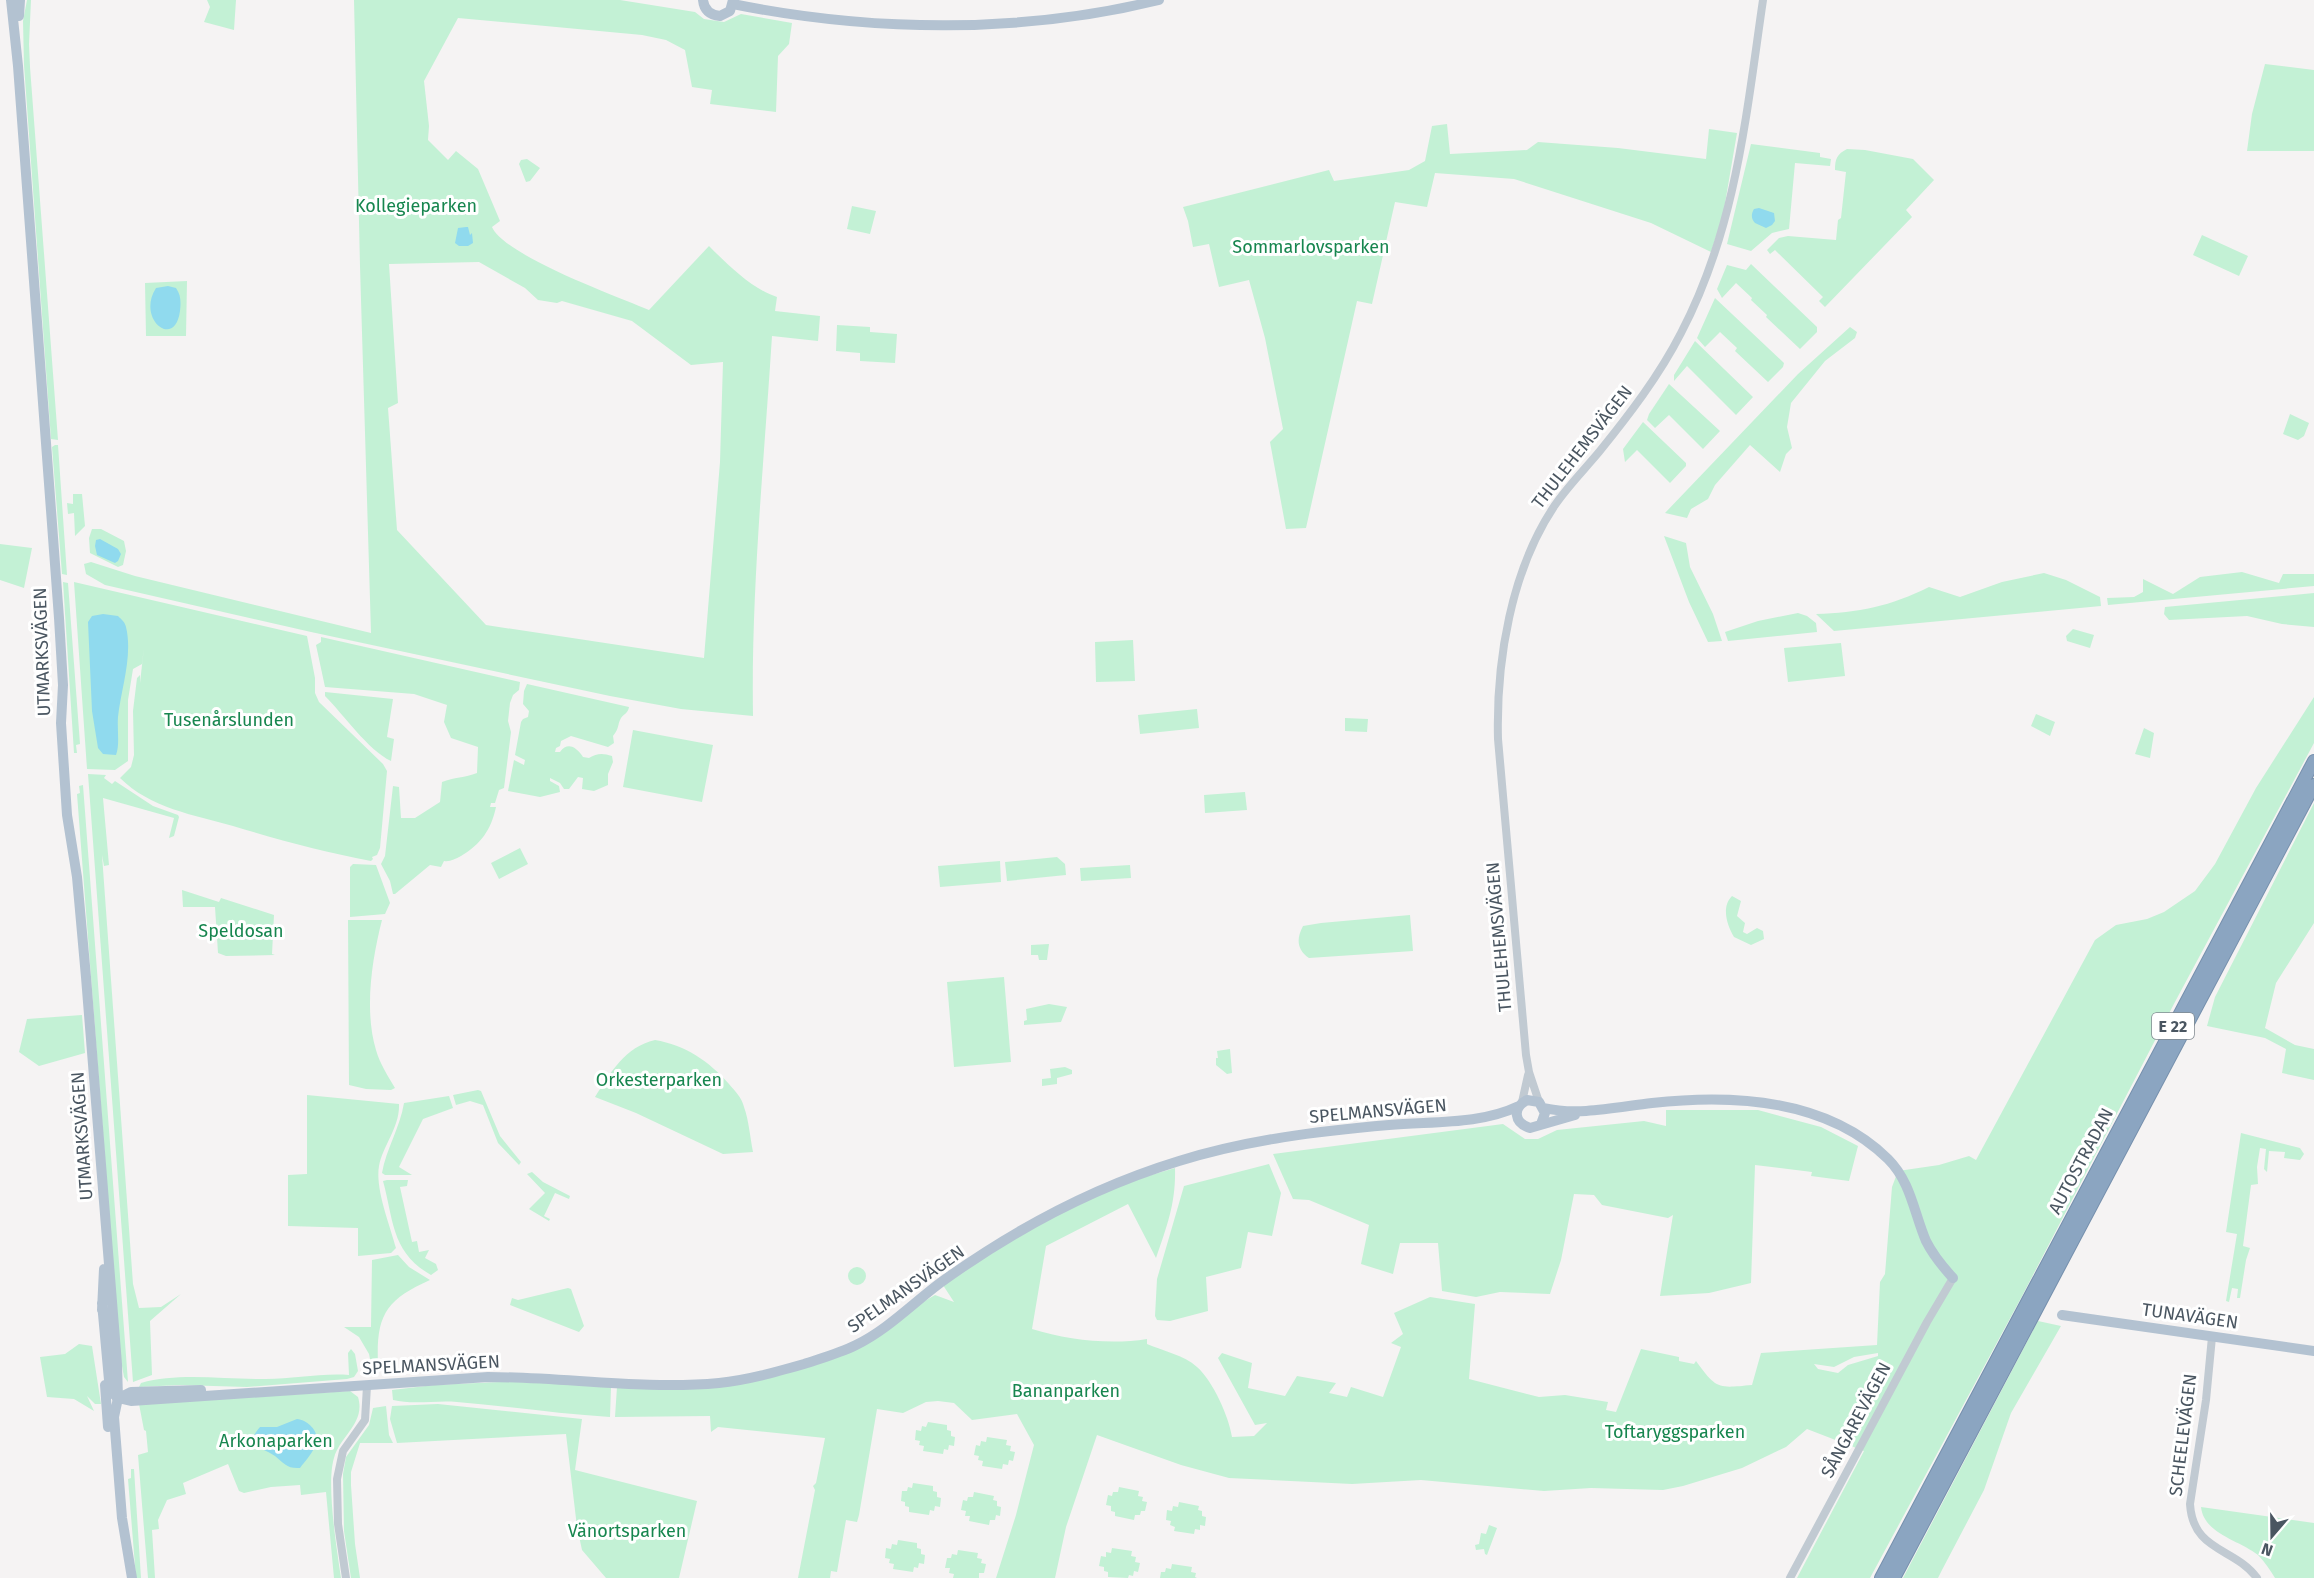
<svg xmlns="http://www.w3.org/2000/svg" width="2314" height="1578" font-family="'Fira Sans',sans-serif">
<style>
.green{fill:#c3f1d5;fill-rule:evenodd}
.water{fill:#90daee}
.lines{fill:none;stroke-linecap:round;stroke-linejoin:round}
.highway-casing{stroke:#7690ad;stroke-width:14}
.minor{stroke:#c1cad2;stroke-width:8}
.major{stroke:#b3c2d1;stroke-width:10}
.highway{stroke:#8ba5c1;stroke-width:12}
.labels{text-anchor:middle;stroke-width:6;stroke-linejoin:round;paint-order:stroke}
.shield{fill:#fff;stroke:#808990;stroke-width:1.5}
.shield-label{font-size:16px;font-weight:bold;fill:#4a5661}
.park-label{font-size:18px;fill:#17864f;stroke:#fff}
.street-label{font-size:18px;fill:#4a5661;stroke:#fff}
</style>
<rect width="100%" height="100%" fill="#f5f3f3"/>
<path class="green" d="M27 0H31L29 44 30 67 58 440 51 439 24 65 23 21Z
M207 0H236L234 30 204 22 210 7Z
M354 0H620L695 12 704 19 724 22 741 14 792 23 789 44 778 56 776 112 710 104 712 90 692 87 685 50 666 40 642 35 458 18 424 81 429 126 428 140 448 160 456 151 478 169 500 221 492 227C505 256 616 296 649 310L709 246C727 264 752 289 777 297L775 311 820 316 818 341 772 336C764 463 751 589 753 716L681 709 610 696 311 632 105 585 86 574 84 564 91 562 135 576 371 633 360 266ZM479 262 525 288 538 300 557 303 562 301 632 321 691 365 723 362 720 462 704 658 486 625 397 530 388 408 398 403 389 264Z
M2265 64 2314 70V151H2247L2252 114Z
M1447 124 1450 154 1527 150 1538 142 1618 148 1706 159 1709 129 1737 133 1723 215 1711 252 1651 223 1514 179 1435 173 1427 207 1395 202 1372 304 1357 301 1306 528 1286 529 1270 442 1283 429 1265 338 1249 280 1219 287 1209 244 1193 247 1188 221 1183 207 1329 170 1334 181 1409 170 1425 161 1432 126Z
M1751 144 1820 153V157L1831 159 1830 166 1795 163 1789 229 1772 233 1751 251 1727 244Z
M1847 149 1865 150 1913 159 1934 180 1906 210 1912 217 1825 307 1819 301 1823 297 1775 250 1770 254 1767 250 1779 238 1788 236 1836 240 1838 220 1841 218 1846 172 1835 170C1835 159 1837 154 1847 149Z
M527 159 540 168 530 181 526 182 519 164 521 160Z
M852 206 876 211 870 234 847 229Z
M2202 235 2248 256 2239 276 2193 255Z
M1751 264 1817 327V332L1800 349 1766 317 1767 315 1751 300 1752 298 1736 283 1722 298 1717 289 1727 265 1746 270Z
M187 281 186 336H146L145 283Z
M1715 298 1784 363 1783 367 1768 382 1735 351 1737 348 1720 332 1705 347 1697 338Z
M837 325 870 327V332L897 334 895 363 860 361V353L836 351Z
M1850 327 1857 332 1855 338 1825 361 1791 403 1787 427 1792 448 1786 454 1780 472 1750 445 1715 485 1708 499 1691 509 1687 518 1665 513 1798 374Z
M1695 341 1753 397 1736 415 1687 366 1674 381V375Z
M1669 384 1720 431 1703 449 1669 415 1655 428 1647 420 1649 414Z
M2290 414 2309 423 2304 436 2298 440 2283 434Z
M1643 422 1686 463V466L1670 483 1637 450 1625 462 1623 449Z
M55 445H58L67 575 62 574 52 447Z
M73 494H82L85 526 75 536 74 513 68 514 67 503 73 504Z
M92 529H101L124 541 126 551 123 565 118 567 90 553 89 538Z
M1664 536 1686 543 1690 567 1713 614 1722 641 1708 642 1689 602Z
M0 544 32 548 24 588 0 580Z
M2242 572 2279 583 2283 574H2314V586L2108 605 2107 598 2134 597 2143 592V579L2173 594 2200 577Z
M2044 573 2066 580 2100 597 2101 606 1834 631 1816 614C1858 613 1891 606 1929 587L1960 597 2002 582Z
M63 582 68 583 80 744 76 745 77 753H74Z
M74 582 307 636 315 678V693L319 702 383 764 387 771 380 848 377 855 372 857 373 859 371 861C323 852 279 840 233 826 194 815 150 808 120 778L131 767 134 755 133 711 137 678 140 675V683L144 647 142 664 133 669 128 700V761L115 770 87 769Z
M2314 593V627L2282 624 2247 616 2169 620 2164 614 2165 607Z
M1798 613 1807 616 1816 623 1817 632 1728 641 1725 632 1758 621Z
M2073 629 2094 635 2090 648 2067 641 2066 636Z
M321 637 520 682 519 690 513 695 510 703 508 721 511 732 504 788 499 790 495 803H491L490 807H496C491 830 481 844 461 856 455 859 450 862 444 861L441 867 430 865 395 894H393L390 881 381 864 385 856 393 786 399 787 401 818H415L440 802 442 782C454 777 465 778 477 773L478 747 451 738 444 722 447 705 414 694 325 687 316 645 321 642Z
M1133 640 1135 681 1096 682 1095 642Z
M1841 643 1845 676 1788 682 1784 648Z
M527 684 629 707C628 713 625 713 621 718 617 725 620 727 613 736L614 743 608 747 571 736 561 741 560 746 556 748 555 752H560C568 741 577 748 583 757L589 758C597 753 603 753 612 756L613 762 608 774V785L594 791 582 789 583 778 578 777 569 789H564L560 783 550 778V781L559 786 560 792 540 797 508 791 514 760 524 765 525 760 515 755 521 722 523 719 528 717 529 711 523 704 524 691Z
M325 692 393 699 387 737 394 739 391 761C368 750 344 715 325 696Z
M2314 697V743L2176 1000 2021 1298 1870 1578H1797L1864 1451 1807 1429 1786 1447 1742 1468 1683 1486 1663 1490 1591 1488 1544 1491 1421 1480 1352 1484 1229 1478 1181 1465 1097 1435 1066 1527 1055 1578H996L1016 1515 1034 1445 1017 1414 972 1420 954 1403 938 1401 926 1402 903 1413 877 1409 859 1515 857 1522 846 1520 837 1572 831 1571 830 1578H798L815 1490 813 1486 816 1483 825 1438 718 1427 711 1432 710 1416 615 1417 617 1387 696 1389 817 1364 935 1295 954 1302 941 1282 1097 1191 1175 1168C1176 1203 1167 1226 1156 1258L1128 1204 1046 1246 1032 1329C1068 1340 1110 1345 1147 1339V1344C1163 1351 1184 1355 1197 1367 1213 1381 1229 1417 1232 1437L1254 1436 1267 1423 1255 1425 1218 1358 1222 1353 1252 1363 1248 1388 1285 1396 1297 1376 1336 1383 1329 1393 1347 1397 1351 1387 1383 1397 1401 1347 1391 1343 1403 1334 1394 1313 1430 1297 1475 1304 1469 1379 1539 1397 1565 1395 1608 1402 1606 1410 1616 1412 1641 1349 1679 1357V1361L1694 1364 1696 1361C1717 1390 1718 1388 1752 1385L1761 1353 1877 1345 1880 1282 1885 1274 1892 1187 1898 1171 1939 1165 1969 1156 1976 1160 2095 940 2116 925 2147 919 2164 912 2195 891 2215 864 2256 788ZM1878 1353V1356L1848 1365 1838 1373 1818 1369 1814 1364 1834 1367 1854 1357Z
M1197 709 1199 728 1140 734 1138 715Z
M2036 714 2055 722 2050 736 2031 726Z
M1345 718 1368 719 1367 732 1345 731Z
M2144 728 2154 733 2150 758 2135 754Z
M633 730 713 745 702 802 623 787Z
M88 774 106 775 104 778 112 784 115 781 153 806 178 815 179 817 174 836 169 838 174 818 103 798 109 865 104 866 102 855 133 1284 139 1308 161 1307 181 1294 150 1321 152 1375 133 1382Z
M83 785 128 1382 124 1377 120 1355 77 794 80 793 79 786Z
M1245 792 1247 810 1205 813 1204 795Z
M2314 803V923L2276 983 2265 1028 2295 1045 2314 1049V1080L2282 1073 2286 1049 2265 1038 2207 1026 2215 997Z
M520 848 528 864 499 879 491 863Z
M1057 857 1065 864 1066 875 1007 881 1005 862Z
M1000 861 1001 882 940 887 938 866Z
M353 864 376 865 390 903 385 914 350 917V867Z
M1130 865 1131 878 1081 881 1080 868Z
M182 890 219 902 221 898 274 915 272 954 275 955 226 956 218 953 215 907H183Z
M1732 896 1741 901 1737 916 1745 923 1743 932 1747 934 1757 928 1763 931 1764 939 1751 945 1734 937C1727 925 1721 907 1732 896Z
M1410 915 1413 951 1309 958C1297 950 1296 939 1303 926L1321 923Z
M348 920H382C372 959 364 1010 376 1050 380 1064 388 1076 395 1088L391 1090 366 1089 349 1085Z
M1049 944 1047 960H1039L1038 955H1031V945Z
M1004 977 1011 1062 954 1067 947 982Z
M1049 1004 1067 1007 1061 1022 1024 1025V1021L1027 1020 1026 1009Z
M82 1015 85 1053 39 1066 19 1052 27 1019Z
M655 1040C685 1045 709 1061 729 1084 735 1091 742 1098 744 1107 749 1121 750 1137 753 1152L723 1154 636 1113 595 1097C611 1072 625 1047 655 1040Z
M1230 1049 1232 1073 1227 1074 1216 1065V1058H1218L1217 1051Z
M1065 1067 1072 1070V1074L1057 1078V1084L1042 1086V1079L1051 1078 1050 1069Z
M478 1090 481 1091 500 1136 521 1162 519 1165 498 1143 483 1105 470 1101 456 1105 453 1095Z
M307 1095 399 1104C400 1127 383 1145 379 1166 375 1189 390 1225 396 1248L391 1253 358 1256V1228L288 1226V1175L307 1174Z
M449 1096 453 1108 423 1119 399 1167 412 1175H385L382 1173C386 1149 400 1128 404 1103Z
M1666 1110H1758L1821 1127 1858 1146 1849 1181 1811 1176 1812 1172 1755 1165 1751 1283 1709 1293 1660 1296 1673 1215 1668 1218 1602 1205 1594 1195 1574 1194 1561 1260 1550 1294 1500 1292 1476 1297 1442 1291 1438 1243H1400L1393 1274 1361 1264 1369 1225 1309 1200 1293 1199 1273 1154 1503 1124 1525 1139H1538L1557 1130 1644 1121 1666 1126Z
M2241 1133 2300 1148 2304 1154 2300 1160 2284 1158 2285 1152 2269 1151 2267 1172 2264 1169 2266 1149 2260 1148 2257 1167 2258 1184 2251 1185 2243 1246 2250 1248 2246 1260 2240 1298H2237L2238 1289 2232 1288 2229 1302 2226 1301 2237 1234 2226 1232Z
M1269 1164 1281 1193 1272 1236 1248 1232 1241 1268 1206 1277 1208 1311 1170 1321 1157 1320 1155 1316 1157 1279 1184 1186Z
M532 1172 543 1182 570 1196 569 1199 555 1193 544 1216 550 1219 549 1221 529 1209 545 1193 527 1174Z
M387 1180H408L407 1186 400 1187 412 1242 417 1241 419 1252 429 1250 425 1258 436 1264 438 1270 431 1275C391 1252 394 1221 383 1181Z
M398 1255 409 1267 430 1280C385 1300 376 1316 378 1365L376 1368 372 1369 369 1354 359 1337 344 1327H371L372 1260Z
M848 1276a9 9 0 1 1 18 0a9 9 0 1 1-18 0Z
M568 1288 571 1289 584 1326 579 1332 510 1305 512 1298 518 1300Z
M2038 1321 2061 1326 2011 1413 1984 1490 1942 1570 1938 1578H1903Z
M79 1344 92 1346 101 1404H95L87 1396 94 1411 74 1399 47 1397 40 1357 65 1354Z
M351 1349 355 1354 358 1371 354 1377 347 1379 247 1387 180 1385 139 1387 141 1383C180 1372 225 1380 266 1379 293 1379 321 1373 349 1375L348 1353Z
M518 1381 611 1387 610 1417C559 1414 508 1406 457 1402 437 1400 413 1405 393 1400L392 1390 434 1385Z
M350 1391 358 1397C366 1423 340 1436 334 1458 326 1484 337 1550 341 1578H334L326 1492 301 1495 300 1485 271 1487 244 1493 239 1491 228 1464 183 1483 186 1494 167 1500 158 1520 159 1529 152 1530 155 1578H148L138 1455 148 1452 146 1431 144 1430 139 1404Z
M438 1404 582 1419 575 1470 697 1501 679 1578H606L582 1550 577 1527 566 1434 397 1443 390 1419 392 1406Z
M386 1406 389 1435 393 1443H360L351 1472V1485L355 1544 360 1578H351L344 1531 343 1474 346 1457 369 1425 373 1408Z
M928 1422 947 1425V1430L951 1431V1436L955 1437 954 1446 949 1445 948 1450 944 1449 943 1454 923 1451 924 1446 919 1445 920 1441 915 1440 916 1430 921 1431 922 1426 926 1427Z
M987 1437 1007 1440 1006 1445 1011 1446 1010 1451 1015 1452 1013 1461 1009 1460 1008 1465 1003 1464 1002 1469 982 1466 983 1461 978 1460 979 1456 974 1455 976 1445 980 1446 981 1441 986 1442Z
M131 1469H134L141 1578H136L128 1479 131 1478Z
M913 1483 933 1486V1491L937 1492V1497L941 1498 940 1507 935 1506 934 1511 930 1510 929 1515 909 1512V1507L905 1506V1502L901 1501 902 1491H907L908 1487 912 1488Z
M1119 1487 1139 1491 1138 1496 1143 1497 1142 1501 1147 1502 1145 1511H1141L1140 1515H1135L1134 1520 1115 1516V1512L1111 1511V1506L1106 1505 1108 1495 1112 1496 1113 1492H1118Z
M974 1492 994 1496 993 1500 997 1501V1506L1001 1507 1000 1516 996 1515 995 1520H990L989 1525 969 1521 970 1516H965L966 1511 961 1510 963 1500 967 1501 968 1497H973Z
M1179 1502 1199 1506 1198 1510 1202 1511V1516L1206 1517 1205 1526 1200 1525V1530L1195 1529 1194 1534 1174 1531 1175 1527 1170 1525 1171 1521 1166 1520 1167 1510 1172 1511 1173 1506 1178 1507Z
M2201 1507 2314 1523V1578H2275C2270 1570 2265 1562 2258 1555 2239 1540 2204 1534 2201 1507Z
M1489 1525 1497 1528 1487 1555 1485 1554 1484 1549 1476 1550 1475 1545 1479 1544 1481 1533 1486 1534Z
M898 1540 917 1543V1548L921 1549V1554L925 1555 924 1564 919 1563 918 1568 914 1567 913 1572 893 1569 894 1564 889 1563 890 1559 885 1558 886 1548 891 1549 892 1544 897 1545Z
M1112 1548 1132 1551 1131 1556 1136 1557 1135 1562 1140 1563 1138 1572 1134 1571 1133 1576 1129 1575 1128 1578 1108 1577V1572L1104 1571V1567L1099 1566 1101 1556 1106 1557V1552L1111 1553Z
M958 1550 978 1553 977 1558 982 1559 981 1563 986 1564 984 1573H979V1578H953L954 1574 949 1573 950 1568H945L947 1558H951L952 1554 957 1555Z
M1172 1564 1192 1567 1191 1572 1196 1573 1195 1577 1197 1578H1160L1161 1572H1165L1166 1568 1171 1569Z"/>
<path class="water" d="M1759 208 1774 213 1775 221 1772 225 1766 228 1755 223C1751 219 1751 214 1754 209Z
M466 227H468L470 235 472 233 473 243 468 246H459L455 243 458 228Z
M168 286 176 288C181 295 181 302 180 311 175 350 136 319 156 288Z
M100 539 118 549 121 554 118 561 115 563 97 555 95 546 96 540Z
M103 614 118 616C121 619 125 622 126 627 133 656 121 689 118 717 117 729 120 745 116 755L103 754 98 748 92 711 88 622 92 616Z
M297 1419C308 1420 320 1432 316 1443 314 1452 305 1461 300 1468 287 1469 284 1463 275 1456 263 1447 242 1447 260 1427H277Z"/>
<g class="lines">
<g class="highway-casing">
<path id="highway" d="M1881 1578 2314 761
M1894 1578 2314 785"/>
</g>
<path class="minor" d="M1522 1102 1528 1075
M1539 1102 1529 1072 1526 1055 1498 739C1496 661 1511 570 1555 505 1568 486 1584 470 1599 452 1629 415 1659 376 1681 333 1736 228 1746 116 1763 0
M2212 1337 2206 1400 2190 1504C2193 1552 2234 1547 2257 1578
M346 1578 338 1524 337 1479 343 1451 365 1420 367 1386
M1790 1578 1927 1322 1953 1278"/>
<path class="major" d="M11 0 18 66 59 618 63 685 61 723 67 815 77 877 86 977 117 1364 118 1398 114 1417 122 1518 132 1578
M703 0C704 10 710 15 720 16L730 11 733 0
M733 4C871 32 1022 34 1159 0
M19 16 20 0
M1544 1108C1579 1116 1617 1107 1652 1103 1732 1094 1827 1099 1888 1159 1911 1182 1914 1213 1926 1241 1933 1255 1942 1266 1953 1278
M1541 1124 1545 1113 1539 1102 1527 1100C1512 1108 1514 1123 1530 1128L1575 1115
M102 1303 110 1391 118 1398 131 1401 488 1377C565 1377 643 1390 719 1383 748 1380 776 1372 804 1364 822 1358 840 1353 856 1345 887 1330 912 1304 940 1283 1012 1231 1094 1187 1179 1161 1247 1140 1318 1131 1389 1125 1433 1121 1479 1125 1519 1106
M102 1310 104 1269
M2062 1315 2314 1351
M105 1385 108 1427
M117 1399 131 1392 201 1390"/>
<use href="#highway" class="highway"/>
</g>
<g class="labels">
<rect class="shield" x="2152" y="1013" width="42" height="26" rx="4.5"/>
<g class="shield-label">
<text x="2173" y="1032">E 22</text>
</g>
<g class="park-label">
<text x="416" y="212">Kollegieparken</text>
<text x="1311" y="253">Sommarlovsparken</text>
<text x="229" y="726">Tusenårslunden</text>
<text x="241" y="937">Speldosan</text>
<text x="659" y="1086">Orkesterparken</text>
<text x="1066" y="1397">Bananparken</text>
<text x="1675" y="1438">Toftaryggsparken</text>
<text x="276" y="1447">Arkonaparken</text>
<text x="627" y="1537">Vänortsparken</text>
</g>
<g class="street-label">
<text transform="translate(1582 447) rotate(-52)" y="6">THULEHEMSVÄGEN</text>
<text transform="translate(42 652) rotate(-92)" y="6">UTMARKSVÄGEN</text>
<text transform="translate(1499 937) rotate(-95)" y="6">THULEHEMSVÄGEN</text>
<text transform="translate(1378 1111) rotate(-5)" y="6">SPELMANSVÄGEN</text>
<text transform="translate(82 1136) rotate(-94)" y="6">UTMARKSVÄGEN</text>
<text transform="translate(2081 1161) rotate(-62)" y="6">AUTOSTRADAN</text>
<text transform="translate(906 1289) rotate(-35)" y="6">SPELMANSVÄGEN</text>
<text transform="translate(2190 1316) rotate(8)" y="6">TUNAVÄGEN</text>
<text transform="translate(431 1365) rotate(-3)" y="6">SPELMANSVÄGEN</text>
<text transform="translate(1856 1420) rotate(-62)" y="6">SÅNGAREVÄGEN</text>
<text transform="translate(2183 1435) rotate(-83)" y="6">SCHEELEVÄGEN</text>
</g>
</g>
<g transform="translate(2272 1536) rotate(200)" stroke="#ffffff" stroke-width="4.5" paint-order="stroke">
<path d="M0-4.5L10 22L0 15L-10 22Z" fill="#4a5661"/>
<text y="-9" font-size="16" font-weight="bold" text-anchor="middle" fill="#4a5661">N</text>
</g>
</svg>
